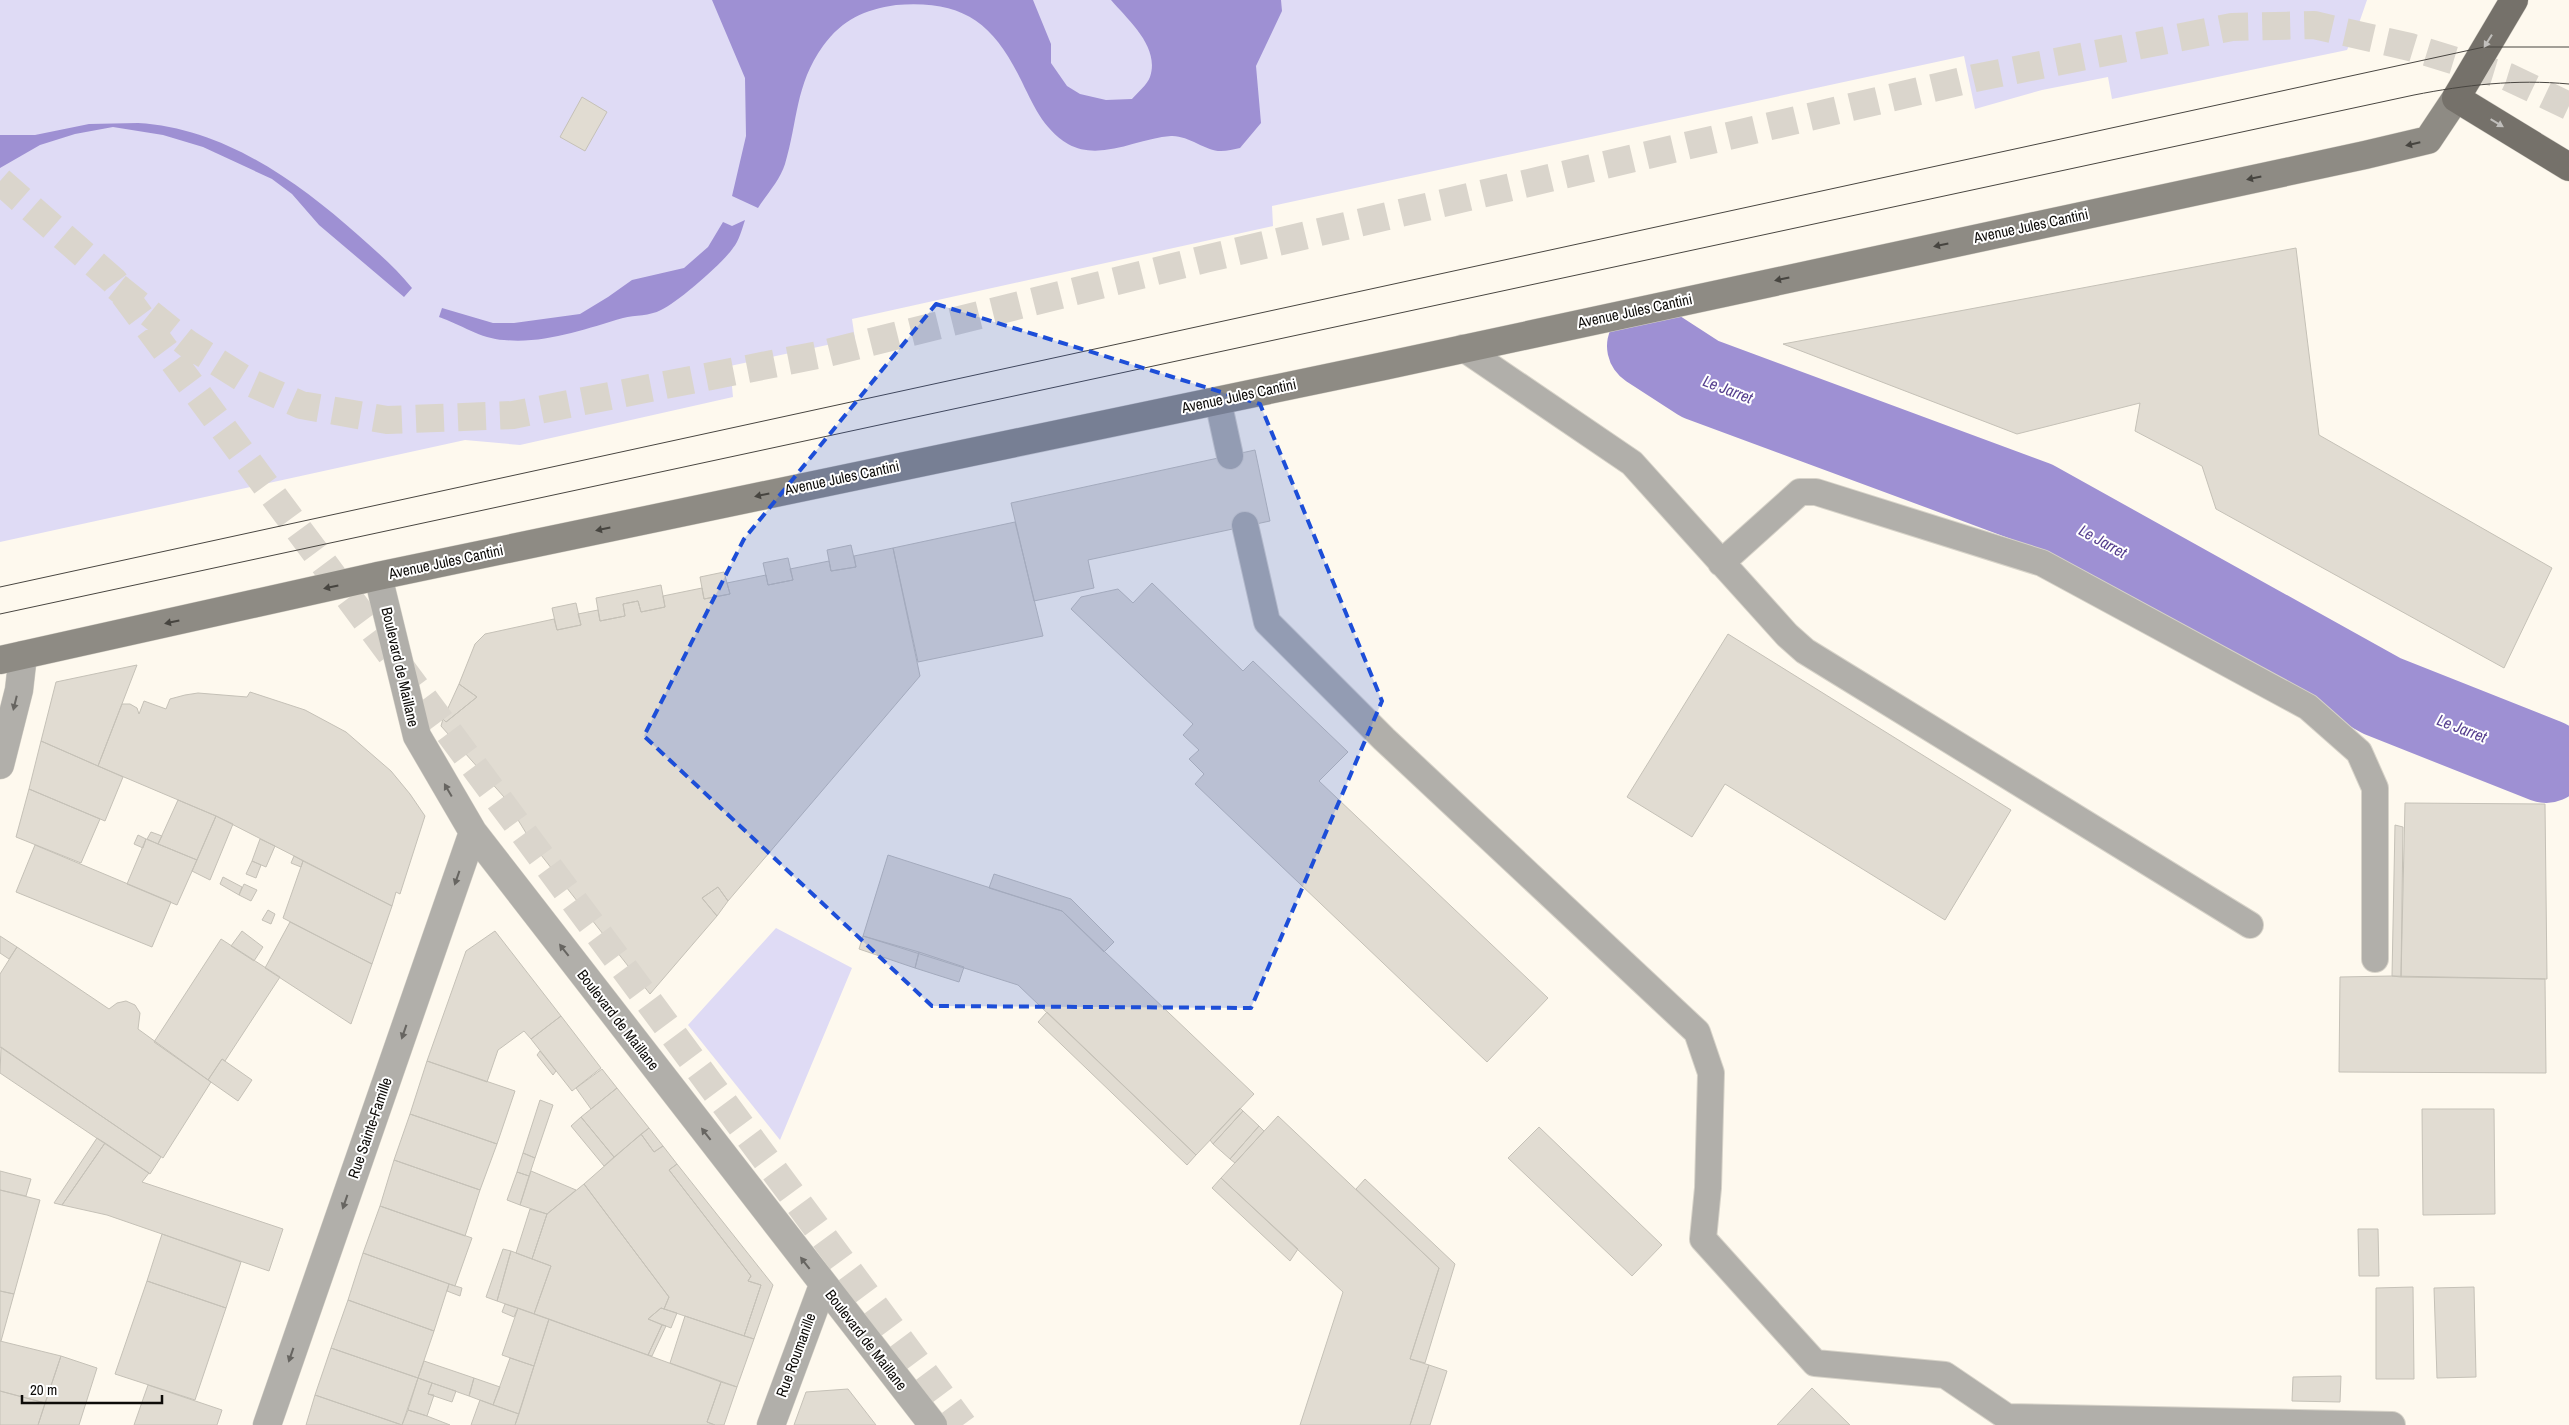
<svg xmlns="http://www.w3.org/2000/svg" width="2569" height="1425" font-family="'Archivo Narrow',sans-serif">
<style>
.green{fill:#dfdbf5}
.water{fill:#9e90d3}
.lines{fill:none;stroke-linecap:round;stroke-linejoin:round}
.river{stroke:#9e90d3;stroke-width:84}
.building{fill:#e1dcd2;stroke:#c5c1b7}
.trunk-tunnel{stroke:#dad5cc;stroke-width:28;stroke-dasharray:28 14;stroke-linecap:butt}
.service-casing{stroke:#d7d3c9;stroke-width:28}
.minor-casing{stroke:#d7d3c9;stroke-width:29}
.secondary-casing{stroke:#d7d3c9;stroke-width:29}
.primary-casing{stroke:#d7d3c9;stroke-width:29}
.service{stroke:#b1afaa;stroke-width:26}
.minor{stroke:#b1afaa;stroke-width:28}
.secondary{stroke:#8e8b84;stroke-width:28}
.primary{stroke:#75716a;stroke-width:28}
.tram{stroke:#494641;stroke-width:1}
.oneway{fill:#c1bfbc}
.oneway2{fill:#474540}
.oneway3{fill:#676561}
.marked{fill:#1d4ed8;fill-opacity:0.2;stroke:#1d4ed8;stroke-width:4;stroke-dasharray:10 6;stroke-linejoin:round}
.labels{text-anchor:middle;stroke-width:4;stroke-linejoin:round;paint-order:stroke}
.street-label{font-size:15px;fill:#0d0b08;stroke:#fff}
.water-label{font-size:16px;font-style:italic;fill:#553e8e;stroke:#fff}
</style>
<rect width="100%" height="100%" fill="#fef9ee"/>
<path class="green" d="M0 0H2367L2358 26 2347 50 2112 99 2108 77 2042 90 1975 109 1964 56 1272 206 1273 226 852 319 855 339 730 366 733 397 520 445 465 440 0 542Z
M776 928 852 968 780 1140 688 1025Z"/>
<path class="water" d="M712 0H1033L1051 44V63L1067 86 1080 94 1106 100 1132 99C1137 93 1147 85 1150 77 1160 47 1129 21 1111 0H1281L1282 11 1256 66 1261 123 1240 148C1234 149 1227 151 1221 151 1205 151 1188 135 1171 136 1138 138 1100 162 1068 144 1042 128 1033 104 1020 78 992 21 961 0 896 5 864 10 843 19 823 46 795 85 798 121 785 164 780 180 767 194 758 208L732 196 746 136 745 78Z
M138 123C223 128 296 180 358 235 377 252 396 268 412 288L404 297 319 225 292 194 272 179 203 147 163 135 113 127 75 134 40 145 0 168V135H35L89 124Z
M745 220C742 229 739 241 733 248 723 263 677 303 661 310 650 316 635 315 623 318 585 329 545 344 504 340 481 339 460 324 439 317L442 308 493 323H514L580 314 608 297 632 280 684 268 708 247 723 222 732 226Z"/>
<g class="lines">
<path class="river" d="M1649 346 1700 379 2035 503 2382 696 2546 761"/>
</g>
<path class="building" d="M582 97 607 112 585 151 560 137Z
M2296 248 2319 435 2552 568 2504 668 2216 509 2202 466 2135 431 2140 403 2017 434 1783 344Z
M1255 450 1270 521 1088 560 1094 588 1034 601 1011 503Z
M1015 522 1043 636 918 662 893 548Z
M851 545 856 567 831 571 827 550Z
M893 548 920 676 728 901 718 887 702 898 717 916 650 994 534 846 504 797 441 726 443 719 446 722 477 697 459 684 475 644 485 634 554 619 557 630 581 625 578 614 598 610 600 621 625 616 623 604 638 601 641 612 665 607 663 596 702 588 704 599 730 594 727 583 766 575 768 585 793 580 790 569 829 561 831 571 856 567 854 556Z
M788 558 793 580 768 585 763 563Z
M724 572 730 594 704 599 700 577Z
M1152 583 1243 671 1253 661 1348 752 1319 781 1548 998 1487 1062 1195 784 1204 774 1189 759 1199 750 1183 735 1193 724 1071 609 1081 597 1118 589 1133 603Z
M661 585 665 607 641 612 638 601 623 604 625 616 600 621 596 598Z
M576 603 581 625 557 630 552 608Z
M1728 634 2011 810 1945 920 1725 784 1692 837 1627 797Z
M137 665 98 766 41 741 56 682Z
M459 684 477 697 446 722 443 719Z
M250 692 305 710 346 732 391 771 410 794 425 816 400 894 396 892 392 906 216 816 98 766 122 704H130L137 708 139 714 144 701 166 709 170 699 185 695 198 693 247 697Z
M41 741 123 777 105 821 29 789Z
M29 789 100 819 81 863 16 837Z
M178 800 216 816 197 860 158 844Z
M2405 803 2545 804 2547 979 2401 977Z
M216 816 233 824 210 880 192 871Z
M2395 825 2403 827 2401 977 2392 976Z
M151 832 162 836 158 844 147 839Z
M138 835 146 839 143 848 134 844Z
M146 839 197 860 177 905 127 884Z
M260 839 275 846 266 867 252 861Z
M35 845 171 902 152 947 16 892Z
M888 855 1062 911 1254 1094 1196 1155 1018 985 863 936Z
M294 856 303 861 301 867 291 863Z
M252 861 261 865 256 878 246 874Z
M303 861 392 906 372 964 283 918Z
M994 874 1071 899 1114 942 1104 952 1062 911 989 888Z
M223 877 242 887 239 895 220 884Z
M244 884 257 890 251 901 239 895Z
M718 887 728 901 717 916 702 898Z
M268 910 275 914 271 924 262 920Z
M290 922 372 964 351 1024 265 968Z
M242 931 263 947 254 961 231 946Z
M495 931 561 1016 531 1039 524 1031 498 1050 487 1082 427 1061 466 951Z
M0 936 17 947 9 959 0 953Z
M863 936 919 952 915 968 859 949Z
M221 939 280 977 225 1061 222 1059 208 1080 154 1042Z
M17 947 109 1009 117 1003 126 1001 135 1005 140 1013 138 1029 211 1082 163 1158 0 1047V974Z
M919 952 964 967 959 982 915 968Z
M2392 976 2545 979 2546 1073 2339 1072 2340 977Z
M1047 1012 1196 1155 1187 1165 1038 1022Z
M561 1016 601 1068 572 1091 531 1039Z
M1 1047 161 1157 150 1174 0 1073Z
M540 1051 556 1071 553 1075 537 1055Z
M222 1059 252 1080 238 1101 208 1080Z
M427 1061 515 1091 497 1144 410 1114Z
M602 1069 617 1088 591 1109 576 1088Z
M617 1088 649 1128 614 1157 581 1117Z
M540 1100 553 1105 535 1158 523 1153Z
M1240 1108 1243 1111 1213 1144 1210 1140Z
M2422 1109H2494L2495 1214 2423 1215Z
M1243 1111 1259 1126 1230 1159 1213 1144Z
M410 1114 497 1144 480 1190 394 1160Z
M1278 1116 1439 1268 1410 1359 1429 1365 1410 1425H1300L1343 1292 1221 1178Z
M581 1117 614 1157 604 1166 571 1126Z
M1259 1126 1264 1131 1235 1163 1230 1159Z
M1539 1127 1662 1245 1632 1276 1508 1158Z
M649 1128 663 1146 654 1152 641 1134Z
M641 1134 654 1152 663 1146 677 1164 669 1170 751 1276 748 1281 761 1285 744 1336 664 1309 669 1297 584 1184Z
M97 1138 105 1143 62 1205 54 1203Z
M105 1143 149 1173 142 1182 283 1229 269 1271 107 1215 62 1205Z
M523 1153 535 1158 529 1176 517 1172Z
M394 1160 480 1190 465 1236 380 1206Z
M677 1164 773 1285 754 1339 744 1336 761 1285 748 1281 751 1276 669 1170Z
M0 1171 31 1179 26 1196 0 1190Z
M531 1171 576 1190 547 1214 520 1205Z
M517 1172 529 1176 520 1205 507 1200Z
M1221 1178 1298 1249 1290 1261 1212 1188Z
M1365 1179 1455 1264 1425 1363 1410 1359 1439 1268 1356 1189Z
M584 1184 669 1297 664 1309 661 1308 648 1319 662 1325 648 1355 534 1314 551 1266 532 1259 547 1214Z
M0 1190 40 1200 14 1294 0 1291Z
M380 1206 472 1238 455 1286 363 1253Z
M530 1209 547 1214 532 1259 516 1253Z
M2358 1229H2378L2379 1276H2359Z
M162 1234 241 1262 226 1308 147 1281Z
M503 1249 511 1251 497 1301 486 1297Z
M511 1251 551 1266 534 1314 497 1301Z
M363 1253 449 1284 434 1331 348 1300Z
M147 1281 226 1308 195 1400 115 1374Z
M449 1284 462 1288 460 1296 447 1291Z
M2413 1287 2414 1379H2376V1288Z
M2474 1287 2476 1377 2437 1378 2434 1288Z
M0 1291 14 1294 1 1341H0Z
M348 1300 434 1331 418 1378 331 1348Z
M505 1304 518 1308 514 1317 502 1312Z
M518 1308 549 1319 534 1366 502 1355Z
M661 1308 677 1313 671 1328 648 1319Z
M685 1316 754 1339 737 1387 670 1363Z
M549 1319 721 1382 707 1422 715 1425H515Z
M662 1325 666 1326 652 1356 648 1355Z
M0 1341 61 1356 45 1403 0 1391Z
M331 1348 418 1378 402 1425 315 1395Z
M61 1356 97 1368 79 1425H38Z
M510 1358 534 1366 519 1414 493 1405Z
M424 1361 474 1378 469 1396 418 1378Z
M1429 1365 1447 1371 1430 1425H1410Z
M2341 1376 2340 1402 2292 1401 2293 1377Z
M418 1378 432 1383 428 1394 434 1395 427 1416 408 1410Z
M474 1378 500 1387 493 1405 469 1396Z
M721 1382 737 1387 724 1425H715L707 1422Z
M432 1383 456 1391 452 1402 428 1394Z
M148 1385 222 1410 217 1425H134Z
M1812 1388 1850 1425H1777Z
M848 1389 876 1425H794L806 1392Z
M0 1391 45 1403 38 1425H0Z
M315 1395 402 1425H306Z
M480 1400 519 1414 515 1425H471Z
M408 1410 427 1416 450 1425H402Z"/>
<g class="lines">
<path class="trunk-tunnel" d="M0 181 114 281 963 1425
M117 287 188 344 249 382 301 405 387 420 513 415 823 354 1205 259 1975 78 2232 27 2314 25 2410 47 2508 77 2569 106"/>
<g class="service-casing">
<path id="service" d="M1463 348 1632 463 1787 635 1805 651 2250 925
M1218 401 1230 456
M1245 525 1267 622 1384 739 1697 1032 1711 1073 1708 1188 1703 1239 1815 1363 1945 1375 2007 1417 2392 1425
M1721 563 1800 492H1816L2042 563 2308 707 2359 752 2375 788V959"/>
</g>
<g class="minor-casing">
<path id="minor" d="M378 576 417 736 473 832 933 1425
M0 765 19 690 23 655
M267 1425 473 832
M771 1425 823 1285"/>
</g>
<g class="secondary-casing">
<path id="secondary" d="M0 660 378 576 1384 366 2365 155 2428 140 2456 98"/>
</g>
<g class="primary-casing">
<path id="primary" d="M2514 0 2456 98 2569 167"/>
</g>
<use href="#service" class="service"/>
<use href="#minor" class="minor"/>
<use href="#secondary" class="secondary"/>
<use href="#primary" class="primary"/>
<path class="tram" d="M0 587 2484 47H2569
M0 614 2414 95C2465 85 2516 79 2569 84"/>
</g>
<defs><path id="oneway-solid" d="M-6-.8H1V-3.2L6.5 0L1 3.2V.8H-6Z" transform="scale(1.25)"/></defs>
<g class="oneway">
<use href="#oneway-solid" transform="translate(2488 41) rotate(122)"/>
<use href="#oneway-solid" transform="translate(2497 123) rotate(31)"/>
</g>
<g class="oneway2">
<use href="#oneway-solid" transform="translate(2413 144) rotate(167)"/>
<use href="#oneway-solid" transform="translate(2254 178) rotate(168)"/>
<use href="#oneway-solid" transform="translate(1941 245) rotate(168)"/>
<use href="#oneway-solid" transform="translate(1782 279) rotate(168)"/>
<use href="#oneway-solid" transform="translate(762 495) rotate(168)"/>
<use href="#oneway-solid" transform="translate(603 529) rotate(168)"/>
<use href="#oneway-solid" transform="translate(331 587) rotate(168)"/>
<use href="#oneway-solid" transform="translate(172 622) rotate(168)"/>
</g>
<g class="oneway3">
<use href="#oneway-solid" transform="translate(15 703) rotate(104)"/>
<use href="#oneway-solid" transform="translate(448 790) rotate(-120)"/>
<use href="#oneway-solid" transform="translate(457 878) rotate(109)"/>
<use href="#oneway-solid" transform="translate(564 950) rotate(-128)"/>
<use href="#oneway-solid" transform="translate(404 1032) rotate(109)"/>
<use href="#oneway-solid" transform="translate(706 1134) rotate(-128)"/>
<use href="#oneway-solid" transform="translate(345 1202) rotate(109)"/>
<use href="#oneway-solid" transform="translate(805 1263) rotate(-128)"/>
<use href="#oneway-solid" transform="translate(291 1355) rotate(109)"/>
</g>
<path class="marked" d="M936 304 1260 404 1382 701 1251 1008 932 1006 644 736 744 539Z"/>
<g class="labels">
<g class="street-label">
<text transform="translate(2031 226) rotate(-12)" y="5">Avenue Jules Cantini</text>
<text transform="translate(1635 311) rotate(-12)" y="5">Avenue Jules Cantini</text>
<text transform="translate(1239 396) rotate(-12)" y="5">Avenue Jules Cantini</text>
<text transform="translate(842 478) rotate(-12)" y="5">Avenue Jules Cantini</text>
<text transform="translate(446 562) rotate(-12)" y="5">Avenue Jules Cantini</text>
<text transform="translate(400 667) rotate(77)" y="5">Boulevard de Maillane</text>
<text transform="translate(618 1020) rotate(52)" y="5">Boulevard de Maillane</text>
<text transform="translate(370 1128) rotate(-71)" y="5">Rue Sainte-Famille</text>
<text transform="translate(866 1340) rotate(52)" y="5">Boulevard de Maillane</text>
<text transform="translate(796 1355) rotate(-70)" y="5">Rue Roumanille</text>
</g>
<g class="water-label">
<text transform="translate(1728 389) rotate(21)" y="6">Le Jarret</text>
<text transform="translate(2103 541) rotate(29)" y="6">Le Jarret</text>
<text transform="translate(2462 728) rotate(21)" y="6">Le Jarret</text>
</g>
</g>
<path d="M22 1395v8h140v-8" fill="none" stroke="#0d0b08" stroke-width="2.5"/>
<text x="30" y="1395" font-size="15" fill="#0d0b08" stroke="#ffffff" stroke-width="4" paint-order="stroke">20 m</text>
</svg>
